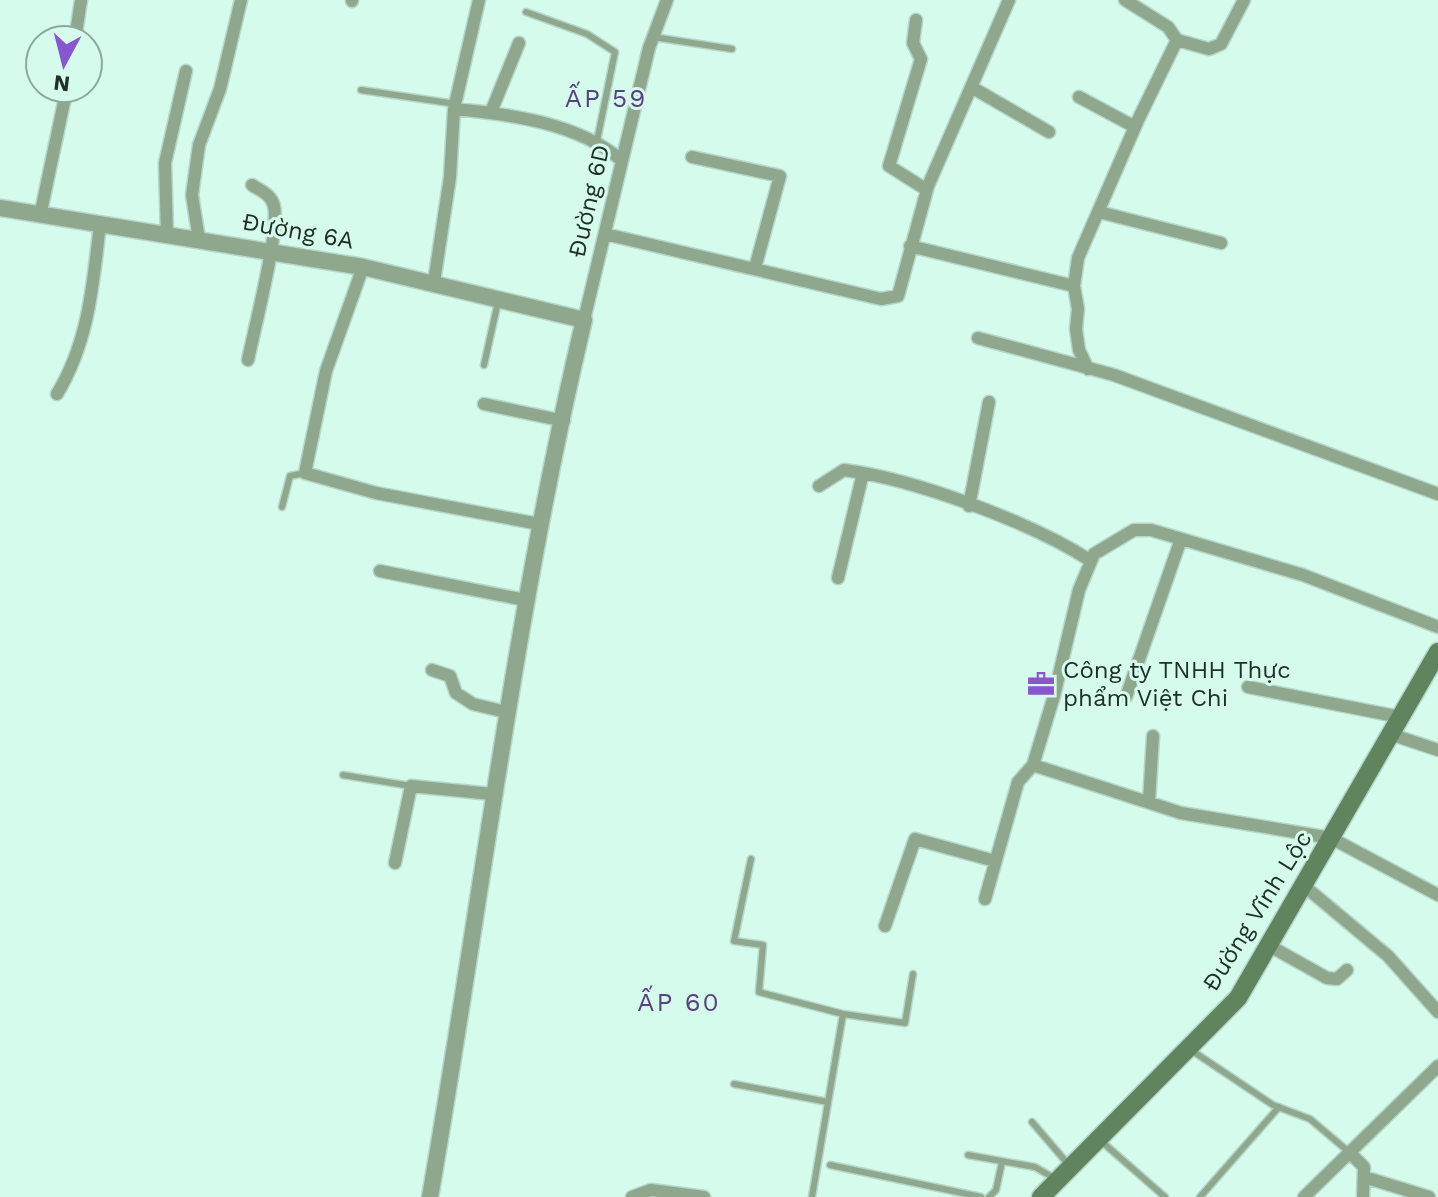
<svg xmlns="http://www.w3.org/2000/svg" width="1438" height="1197" font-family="'Work Sans',sans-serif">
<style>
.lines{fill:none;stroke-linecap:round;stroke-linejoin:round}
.service-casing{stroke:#b5d6c9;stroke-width:9}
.minor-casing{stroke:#b5d6c9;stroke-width:15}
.tertiary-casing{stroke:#b5d6c9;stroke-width:19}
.secondary-casing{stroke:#b5d6c9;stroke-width:21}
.service{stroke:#8fa88d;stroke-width:6}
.minor{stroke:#8fa88d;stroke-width:12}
.tertiary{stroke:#8fa88d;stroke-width:16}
.secondary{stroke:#60855e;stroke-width:18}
.labels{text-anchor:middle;stroke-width:6;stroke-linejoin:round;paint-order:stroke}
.street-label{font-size:24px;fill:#212f29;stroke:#d5fbec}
.poi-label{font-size:24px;fill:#212f29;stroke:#d5fbec;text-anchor:start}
.neighbourhood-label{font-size:26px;letter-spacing:2px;fill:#58417e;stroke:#d5fbec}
</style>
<rect width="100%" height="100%" fill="#d5fbec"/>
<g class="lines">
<g class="service-casing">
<path id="service" d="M526 12 587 34 615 52 597 141
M653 37 732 49
M361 90 456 104
M484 365 498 302
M282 507 290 476 305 473
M343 775 411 786
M751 859 734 941 763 945 759 992 843 1014 905 1023 913 974
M1191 1050 1273 1105 1310 1119 1349 1152
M734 1084 828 1102
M1032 1122 1068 1164
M1101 1141 1165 1197
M968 1155 1035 1167 1054 1178
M830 1165 981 1197
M812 1197 843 1014
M989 1197 996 1190 1002 1162
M1200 1197 1279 1107"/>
</g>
<g class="minor-casing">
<path id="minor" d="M1125 0 1168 27 1177 40
M352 1V0
M916 20 913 43 921 59 889 166 927 190
M75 40 81 0
M973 88 1049 132
M1079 97 1135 127
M454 109C509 114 578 123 621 160
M491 112 519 43
M692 157 780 176 755 268
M1099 212 1221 243
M40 216 67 88
M167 234 165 163 186 71
M605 234 881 299 898 296 928 186 1009 0
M199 239 192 195 199 145 220 89 241 0
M910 246 1074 286
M363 267 326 371 305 473 376 493 539 524
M434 282 450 177 454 109 479 0
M584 320 649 48 667 0
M978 338 1114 375 1438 494
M248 360C254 330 280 230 274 206 271 194 261 191 252 185
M1088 369 1079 350 1076 329 1078 309 1074 286 1078 258 1138 120 1177 40 1209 49 1221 44 1244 0
M57 394C89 342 93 283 100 224
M484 404 564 421
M819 486 844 470C914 479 1031 522 1091 561
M969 506 989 402
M380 571 525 600
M838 578 863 473
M1438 627 1303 575 1151 530H1134L1094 554 1079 590 1054 696 1033 765 1181 813 1331 838 1438 895
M432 670 450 676 456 693 473 704 506 712
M1248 687 1400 717
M1126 697 1181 539
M1390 734 1438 750
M1149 802 1153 736
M395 863 411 786 492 794
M1303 885 1388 956 1438 1012
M985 899 1018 782 1033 765
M885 926 915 839 995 861
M1268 945 1327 978 1337 979 1347 970
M1351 1154 1364 1167 1363 1197
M1364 1177 1429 1197
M632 1197 651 1190 704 1197
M1304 1197 1438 1066"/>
</g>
<g class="tertiary-casing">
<path id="tertiary" d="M0 208 363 267 584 320C515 610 481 904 430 1197"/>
</g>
<g class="secondary-casing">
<path id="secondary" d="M1041 1197 1238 998 1438 652"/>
</g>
<use href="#service" class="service"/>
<use href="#minor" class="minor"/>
<use href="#tertiary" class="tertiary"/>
<use href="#secondary" class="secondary"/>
</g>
<defs>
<g id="office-bare" transform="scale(2.16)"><path d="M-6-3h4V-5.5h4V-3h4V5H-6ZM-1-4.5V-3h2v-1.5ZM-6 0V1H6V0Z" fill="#8857d0" stroke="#d5fbec" stroke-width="2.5" paint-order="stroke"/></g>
</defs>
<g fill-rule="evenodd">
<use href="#office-bare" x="1041" y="684"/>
</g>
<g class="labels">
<g class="street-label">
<text transform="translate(589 201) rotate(-77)" y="8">Đường 6D</text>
<text transform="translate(298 231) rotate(10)" y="8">Đường 6A</text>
<text transform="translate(1257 911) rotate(-58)" y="8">Đường Vĩnh Lộc</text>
</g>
<g class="poi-label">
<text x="1063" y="678">Công ty TNHH Thực<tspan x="1063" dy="28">phẩm Việt Chi</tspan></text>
</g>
<g class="neighbourhood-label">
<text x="606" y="107">ẤP 59</text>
<text x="679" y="1011">ẤP 60</text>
</g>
</g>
<g transform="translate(64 64) rotate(187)"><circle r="38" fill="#d5fbec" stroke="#8da99e" stroke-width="2"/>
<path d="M0-6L14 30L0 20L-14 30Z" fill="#8857d0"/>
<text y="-12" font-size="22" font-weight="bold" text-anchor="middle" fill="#212f29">N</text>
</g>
</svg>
